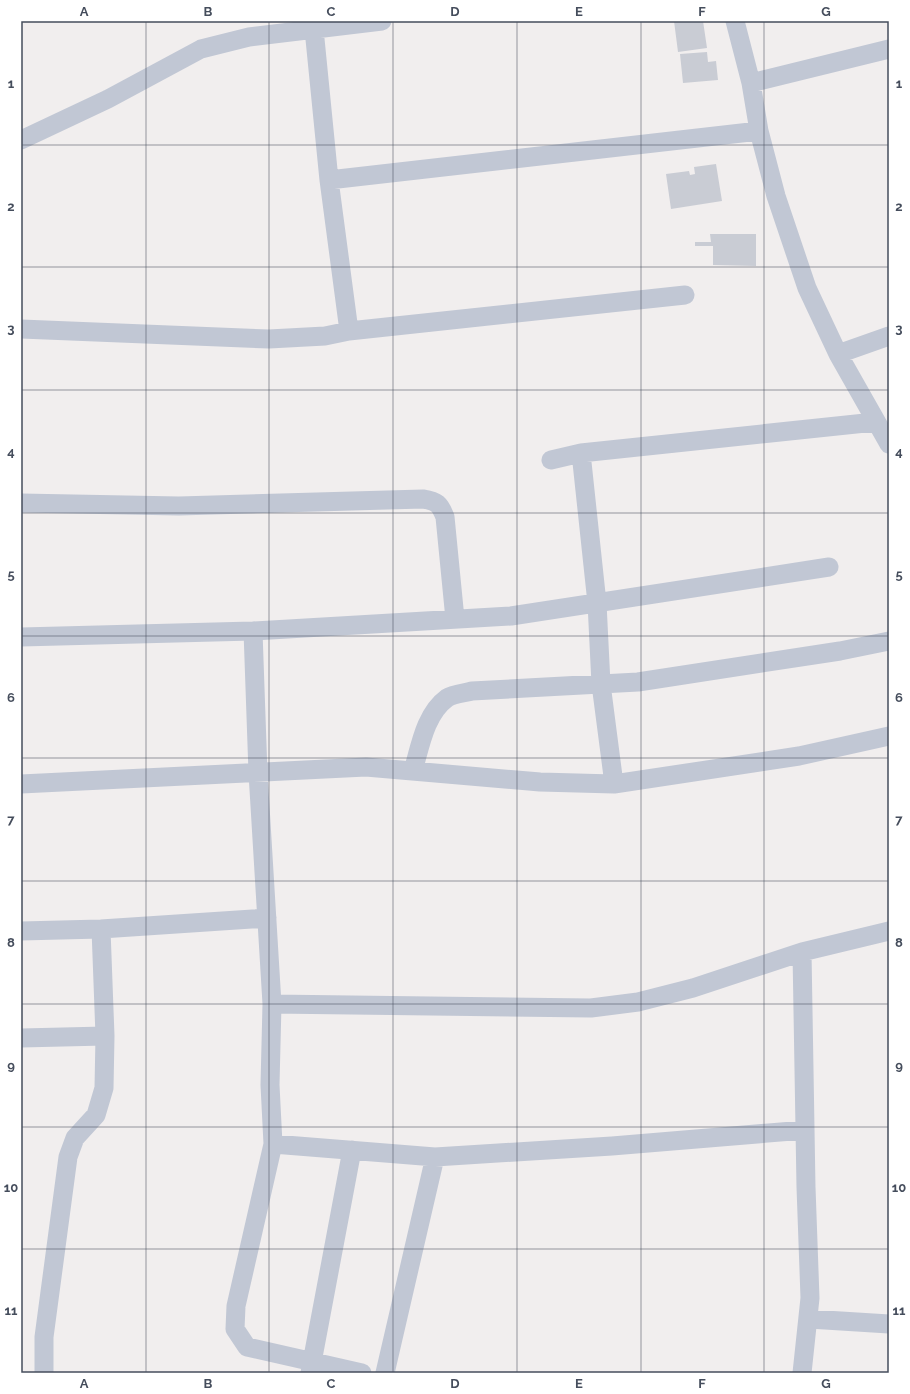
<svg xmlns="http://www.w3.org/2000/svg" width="910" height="1394" font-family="Raleway,sans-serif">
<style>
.building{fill:#c9ccd4}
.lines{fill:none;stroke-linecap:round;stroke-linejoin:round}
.street{stroke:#c1c7d4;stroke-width:19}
.grid{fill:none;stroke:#454d5c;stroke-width:1;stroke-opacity:0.55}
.neatline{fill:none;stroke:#454d5c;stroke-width:1.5}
.grid-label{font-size:13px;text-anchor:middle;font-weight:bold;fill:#454d5c}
</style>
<rect width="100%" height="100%" fill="#f1eeee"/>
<path class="building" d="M674 21H703L707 48 678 52Z
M707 52 708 62 716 61 718 80 683 83 680 54Z
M716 164 722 201 671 209 666 174 689 171 690 175 695 174 694 167Z
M710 234H756V266L713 265V246H695V242H711Z"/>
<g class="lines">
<path class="street" d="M735 21 751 83 759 131 776 196 807 288 838 354 889 444
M751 83 889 49
M21 140 108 99 201 49 249 37 382 21
M329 180 759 131
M21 329 269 339 325 336 349 331 329 180 314 29
M349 331 685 295
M838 354 889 336
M551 460 581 453 875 422
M21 503 179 506 423 499C437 501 440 504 445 517L455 619
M253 631 258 773 272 1004 270 1085 273 1144 236 1306 235 1329 247 1347 362 1373
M21 637 253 631 511 616 829 567
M413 771C420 747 425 714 447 698 453 694 465 693 472 691L638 682 840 651 889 641
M21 784 366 767 540 782 614 784 601 684 597 603 581 453
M614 784 799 756 889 736
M21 931 101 929 267 918
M272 1004 591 1008 638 1002 693 988 802 952 889 931
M21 1038 105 1036
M273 1144 435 1157 612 1146 805 1130
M809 1319 889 1324
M44 1373V1337L68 1157 75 1138 96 1115 104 1088 105 1036 101 929
M310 1373 352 1150
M385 1373 435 1157
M802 1373 810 1298 806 1187 802 952"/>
</g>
<path class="grid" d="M146 21V1373M269 21V1373M393 21V1373M517 21V1373M641 21V1373M764 21V1373M21 145H889M21 267H889M21 390H889M21 513H889M21 636H889M21 758H889M21 881H889M21 1004H889M21 1127H889M21 1249H889"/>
<rect width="910" height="1394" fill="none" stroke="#ffffff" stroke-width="44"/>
<rect x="22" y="22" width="866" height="1350" class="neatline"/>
<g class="grid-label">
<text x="84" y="16">A</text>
<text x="208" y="16">B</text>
<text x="331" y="16">C</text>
<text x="455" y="16">D</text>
<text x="579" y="16">E</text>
<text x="702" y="16">F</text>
<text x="826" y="16">G</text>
<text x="11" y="88">1</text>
<text x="899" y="88">1</text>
<text x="11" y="211">2</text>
<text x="899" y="211">2</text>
<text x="11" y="333">3</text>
<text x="899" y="333">3</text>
<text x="11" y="456">4</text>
<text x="899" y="456">4</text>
<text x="11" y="579">5</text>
<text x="899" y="579">5</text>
<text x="11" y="702">6</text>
<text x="899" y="702">6</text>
<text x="11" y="824">7</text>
<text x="899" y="824">7</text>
<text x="11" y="947">8</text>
<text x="899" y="947">8</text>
<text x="11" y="1070">9</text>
<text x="899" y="1070">9</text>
<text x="11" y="1192">10</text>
<text x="899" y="1192">10</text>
<text x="11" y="1315">11</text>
<text x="899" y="1315">11</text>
<text x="84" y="1388">A</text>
<text x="208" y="1388">B</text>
<text x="331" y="1388">C</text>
<text x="455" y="1388">D</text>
<text x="579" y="1388">E</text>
<text x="702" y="1388">F</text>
<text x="826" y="1388">G</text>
</g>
</svg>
